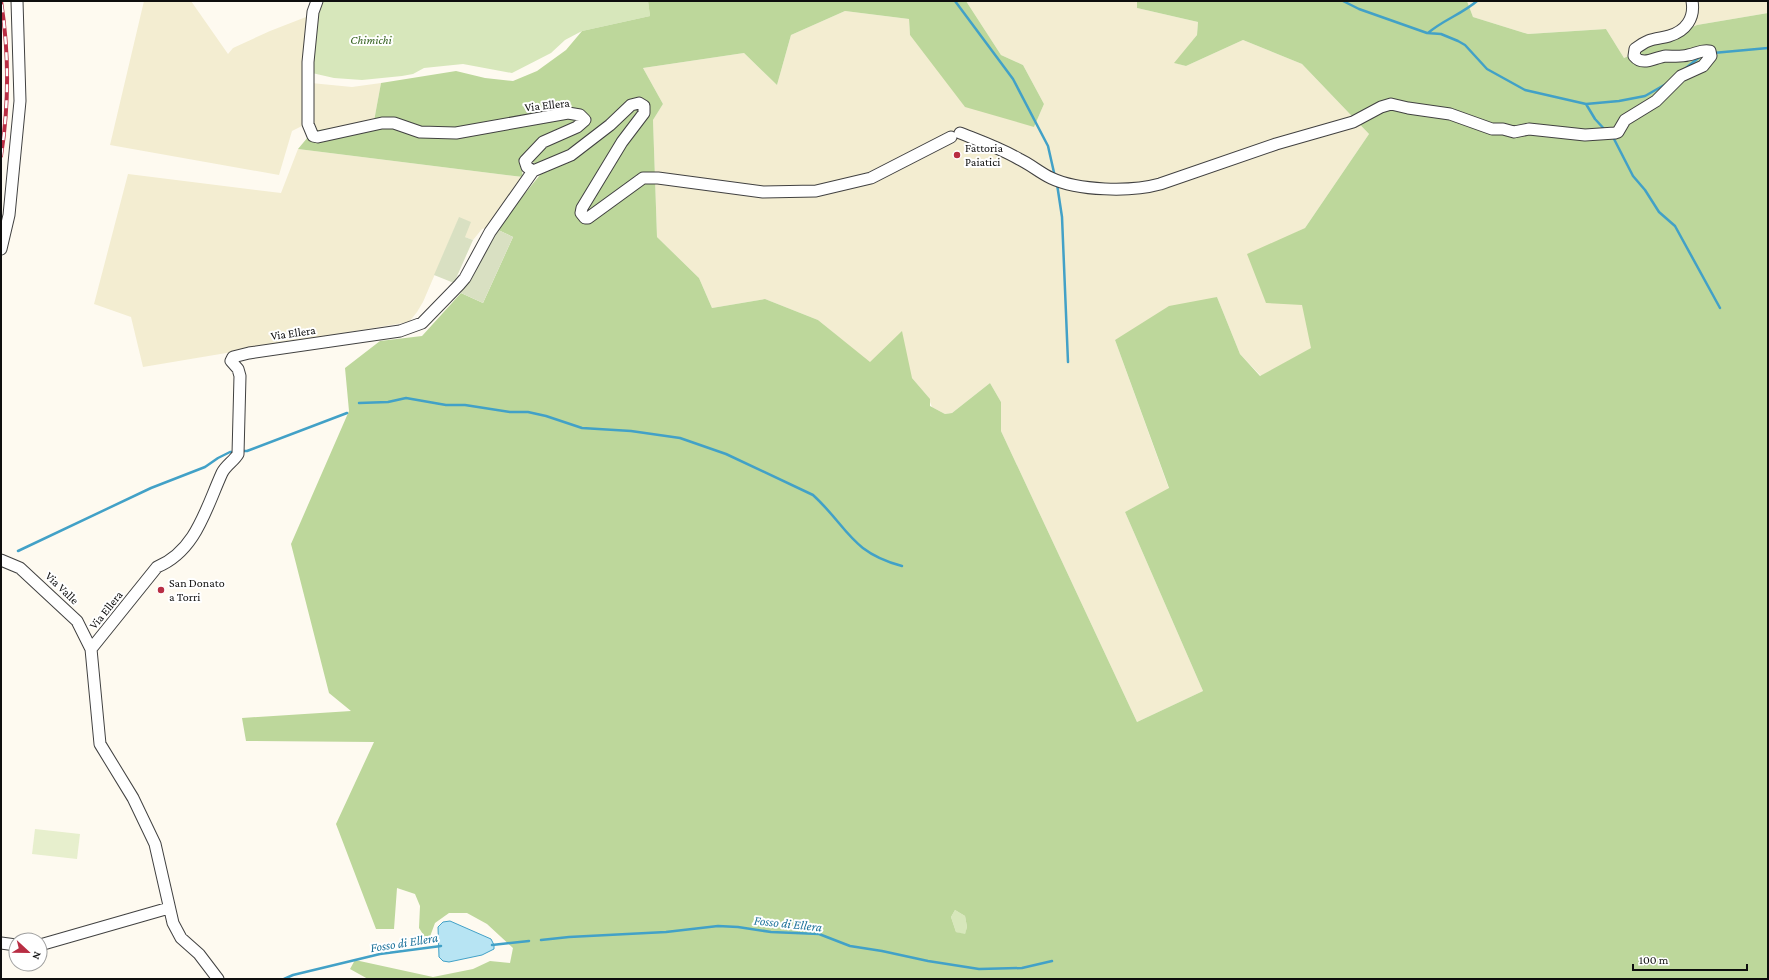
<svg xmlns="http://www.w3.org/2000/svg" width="1769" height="980" font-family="'Crimson Pro',serif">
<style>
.farmland{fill:#f3edd1}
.green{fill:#d7e7bb}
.forest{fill:#bdd79b;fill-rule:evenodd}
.cemetery{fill:#d9e0c2}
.pitch{fill:#e7efcd}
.water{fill:#b7e4f3;stroke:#42a1c7}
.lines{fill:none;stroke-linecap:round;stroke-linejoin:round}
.stream{stroke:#42a1c7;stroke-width:2.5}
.minor-casing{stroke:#414141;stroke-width:13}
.minor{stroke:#fff;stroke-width:11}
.rail-casing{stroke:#b82d43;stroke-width:4}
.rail{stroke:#fff;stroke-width:2.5;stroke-dasharray:8;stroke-linecap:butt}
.poi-dot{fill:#b82d43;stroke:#fff;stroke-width:1.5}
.labels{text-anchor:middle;stroke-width:4;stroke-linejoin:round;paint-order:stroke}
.park-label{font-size:12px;font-style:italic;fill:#366321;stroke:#fff}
.street-label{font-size:12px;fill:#0e0e0e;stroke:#fff}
.poi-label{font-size:12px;fill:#0e0e0e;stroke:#fff;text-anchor:start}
.water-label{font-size:13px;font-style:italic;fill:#1d729a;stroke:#fff}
</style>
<rect width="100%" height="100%" fill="#fefaf0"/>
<path class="farmland" d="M144 1H191L228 54 233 48 270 31 306 17V124L292 131 279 175 110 145Z
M966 1H1137V8L1198 22 1197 35 1175 63 1186 66 1243 40 1302 64 1369 134 1305 228 1289 236 1312 348 1261 376 1240 354 1217 297 1115 340 1169 489 1125 512 1203 691 1137 722 1001 431V402L990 383 952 413 945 414 932 407 928 397 912 378 870 363 818 320 765 299 712 308 699 278 657 237 653 120 663 104 643 68 744 53 777 85 791 35 845 11 909 19 910 35 1034 127 1044 104 1023 65 1001 55Z
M1467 1H1768V13L1697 25 1624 58 1606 29 1528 34 1473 17Z
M311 83 352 87 381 83 374 121 313 131Z
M298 149 523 177 488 227 482 229 473 240 465 237 459 218 423 302 417 312 409 322 143 367 131 317 94 304 128 174 281 193Z"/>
<path class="green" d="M322 1H648L650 16 582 31 565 40 551 53 512 73 463 64 424 68 413 74 402 76 362 80 334 78 312 73 314 19Z
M955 910 965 916 967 927 965 935 956 932 951 917Z"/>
<path class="forest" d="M648 1H966L1001 55 1023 65 1044 104 1034 127 965 107 910 35 909 19 845 11 791 35 777 85 744 53 643 68 663 104 653 120 657 237 699 278 712 308 765 299 818 320 870 362 902 331 912 378 930 399V406L945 414 952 413 990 383 1001 402V431L1137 722 1203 691 1125 512 1169 488 1115 340 1169 306 1217 297 1240 354 1260 376 1311 348 1302 305 1266 303 1247 254 1305 228 1369 134 1302 64 1243 40 1186 66 1174 63 1197 35 1198 22 1137 8V1H1467L1473 17 1528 34 1606 29 1624 58 1697 25 1768 13V979H368L350 969 355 960 433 977 473 969 490 961 510 963 513 948 487 924 467 913H449L435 923 428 942 419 928 420 906 415 894 397 888 394 929H376L336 824 374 742 246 741 242 718 351 711 329 693 291 544 349 411 345 368 380 341 422 336 461 293 483 303 513 237 496 229 544 170 543 164 534 163 526 156 520 159 523 177 298 149 313 131 374 121 381 83 456 71 485 78 513 81 537 71 566 50 582 31 650 16ZM955 910 965 916 967 927 965 934 956 932 951 917Z"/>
<path class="cemetery" d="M459 217 471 222 465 237 473 240 454 283 434 275Z
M496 229 513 237 483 303 461 293 486 240Z"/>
<path class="pitch" d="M35 829 80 834 77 859 32 854Z"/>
<path class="water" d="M450 921 491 939 494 945V949L482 955 449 962 443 961 439 957 438 927 443 922Z"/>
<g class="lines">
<path class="stream" d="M955 1 1013 79 1048 146 1055 177
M1343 1 1359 9 1427 33 1441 34 1458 41 1465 45 1487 69 1525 90 1586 104 1619 101 1645 96 1666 84
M1428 33C1443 20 1462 14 1477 1
M1713 53 1768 48
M1686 68 1702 55
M1586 104 1595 119 1606 131
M1613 137 1633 176 1645 190 1659 212 1675 226 1720 308
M1057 184 1062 217 1068 362
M359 403 388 402 406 398 446 405H465L510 412H528L546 416 582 428 631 431 680 438 726 454 813 495C848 527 850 552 902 566
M241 451H247L347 413
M18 551 151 488 205 467 218 458 230 452H236
M541 940 569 937 666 932 718 926 738 927 771 932 819 934 850 946 882 951 928 961 979 969 1022 968 1052 961
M492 945 529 941
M284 979 293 975 380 954 441 946"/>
<g class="minor-casing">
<path id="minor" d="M317 1 313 12 308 62V124L313 136 318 137 382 123H394L420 132 456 133 568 113 580 115 585 120 577 127 543 142 525 161 527 167 533 171
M960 133C980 141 1000 148 1019 159 1030 164 1040 173 1051 178 1078 191 1131 192 1160 184L1276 144 1353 122 1381 107 1391 104 1408 108 1450 114 1492 129H1503L1514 132 1529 129 1585 135 1615 133 1618 132 1625 120 1656 101 1681 76 1703 66 1711 56 1710 51C1701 49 1696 54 1688 55 1681 57 1674 56 1666 56 1655 57 1643 67 1634 56L1635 49C1639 46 1643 43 1648 41 1655 38 1663 38 1669 36 1686 31 1695 18 1692 1
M533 171 571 155 610 125 631 105 639 103 644 106V113L622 142 582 208 581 213 585 218H588L643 178H658L763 192 816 191 871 178 951 137
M1 249 9 215 20 101 17 1
M1 560 20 568 77 621 91 649 100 744 133 798 155 844 173 923 181 938 199 954 218 979
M91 649 157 567C196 551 206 508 222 473 226 465 234 461 238 454L240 376 238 369 231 361 233 357 249 353 400 331 422 323 459 285 465 278 490 232 533 171
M1 943 16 945
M40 945 169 908"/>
</g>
<use href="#minor" class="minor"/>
<g class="rail-casing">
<path id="rail" d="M1 156C9 105 9 52 1 1"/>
</g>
<use href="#rail" class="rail"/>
</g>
<g class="poi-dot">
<circle cx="957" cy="155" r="4"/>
<circle cx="161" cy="590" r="4"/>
</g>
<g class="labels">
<g class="park-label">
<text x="371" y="44">Chimichi</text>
</g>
<g class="street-label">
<text transform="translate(547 105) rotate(-6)" y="4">Via Ellera</text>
<text transform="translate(293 333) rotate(-8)" y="4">Via Ellera</text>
<text transform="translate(62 588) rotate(44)" y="4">Via Valle</text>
<text transform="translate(106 610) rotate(-51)" y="4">Via Ellera</text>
</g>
<g class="poi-label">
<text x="965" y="152">Fattoria<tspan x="965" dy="14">Paiatici</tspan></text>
<text x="169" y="587">San Donato<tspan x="169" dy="14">a Torri</tspan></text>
</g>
<g class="water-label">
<text transform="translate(788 923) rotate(6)" y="5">Fosso di Ellera</text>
<text transform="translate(404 942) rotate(-9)" y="5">Fosso di Ellera</text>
</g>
</g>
<rect width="1769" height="980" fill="none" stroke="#0e0e0e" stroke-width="4"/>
<g transform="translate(28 952) rotate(112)"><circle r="19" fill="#ffffff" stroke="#9f9f9f"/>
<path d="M0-3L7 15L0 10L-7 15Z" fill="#b82d43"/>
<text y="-6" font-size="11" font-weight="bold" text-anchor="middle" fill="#0e0e0e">N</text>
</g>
<path d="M1633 964v6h114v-6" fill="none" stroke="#0e0e0e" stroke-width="2"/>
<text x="1639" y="964" font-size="12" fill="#0e0e0e" stroke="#ffffff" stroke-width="3" paint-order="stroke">100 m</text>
</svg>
